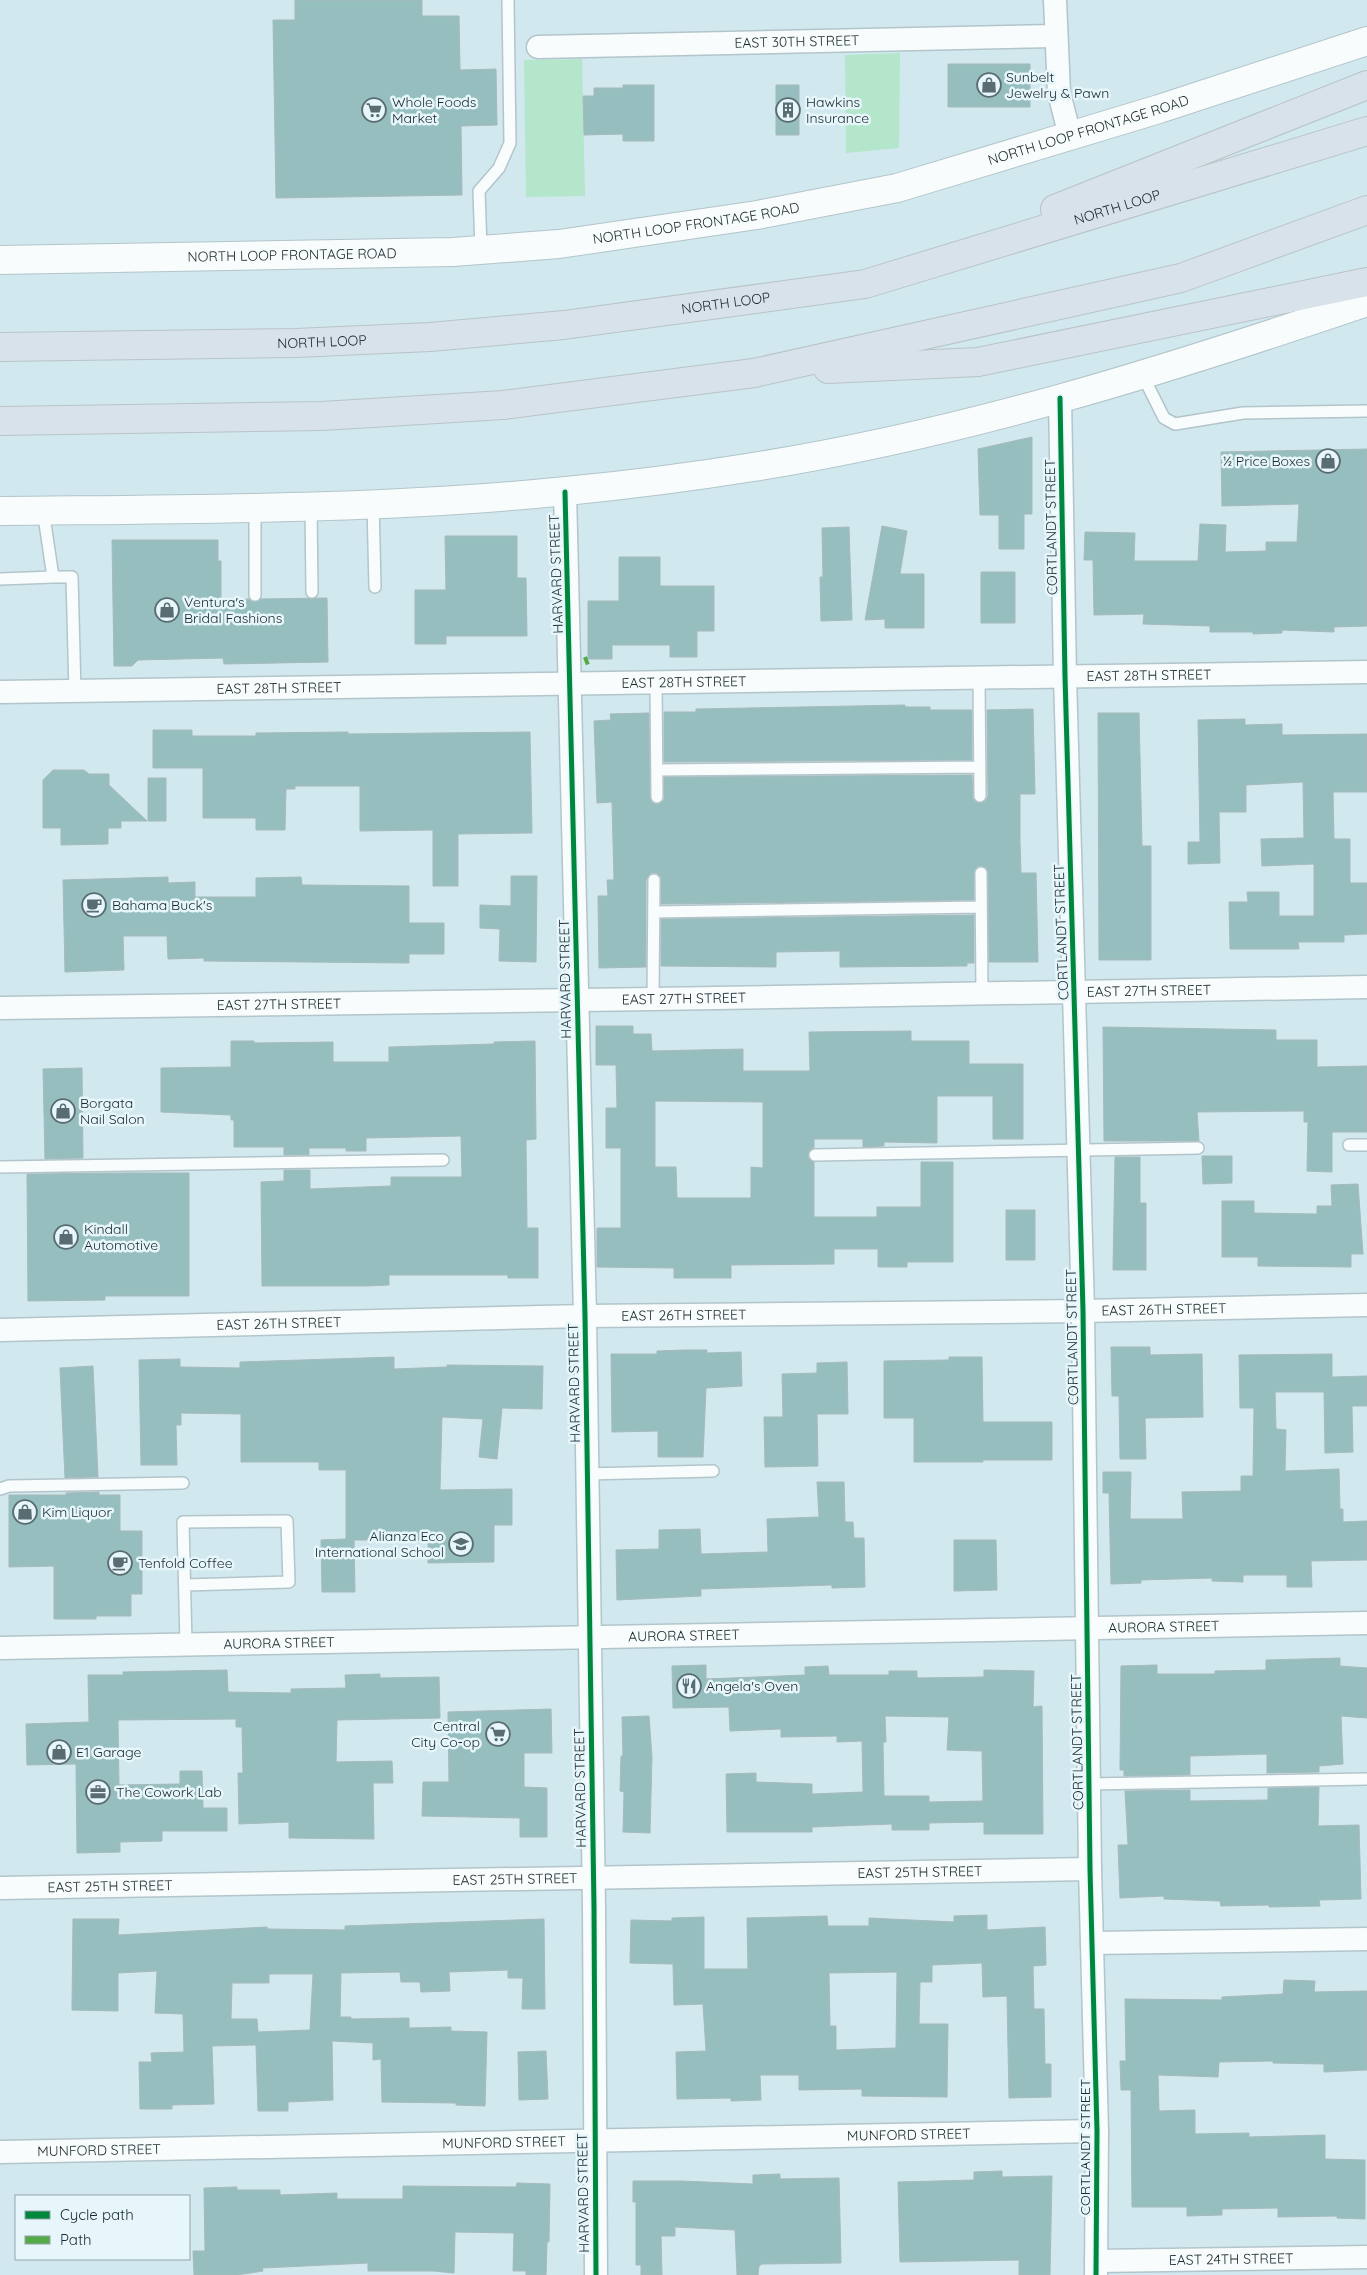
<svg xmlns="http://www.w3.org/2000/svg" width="1367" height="2275" font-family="Quicksand,sans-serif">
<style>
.green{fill:#b3e6cb}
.building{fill:#97bebe;stroke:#a7b9bb;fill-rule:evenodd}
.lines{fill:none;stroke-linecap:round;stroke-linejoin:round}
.service-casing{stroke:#b2c5ca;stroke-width:14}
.minor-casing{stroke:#b2c5ca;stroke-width:25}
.secondary-casing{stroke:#b2c5ca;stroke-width:30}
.motorway-casing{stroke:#b8c4c7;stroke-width:30}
.service{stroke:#f8fcfc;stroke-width:11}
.minor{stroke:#f8fcfc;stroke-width:22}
.secondary{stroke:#f8fcfc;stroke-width:28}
.motorway{stroke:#d8e2ea;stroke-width:28}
.quiet{stroke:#52ab44;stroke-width:4;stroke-dasharray:8 4;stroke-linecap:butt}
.cycleway-casing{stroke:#e6f6fb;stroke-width:8}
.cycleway{stroke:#00873e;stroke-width:5}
.labels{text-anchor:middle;stroke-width:5;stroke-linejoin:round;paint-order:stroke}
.street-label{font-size:14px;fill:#19292e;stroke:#e6f6fb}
.poi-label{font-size:14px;fill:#19292e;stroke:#e6f6fb;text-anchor:start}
</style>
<rect width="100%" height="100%" fill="#d1e8ee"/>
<path class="green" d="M900 53 899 148 846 153 845 55Z
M582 59 585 196 526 197 524 60Z"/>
<path class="building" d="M295 0H422V16H459L460 70 496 69 497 125 461 126 462 195 276 198 273 20H295Z
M948 64H1030V107H948Z
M623 85H654V141H623V134L584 135 583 96H594V88H623Z
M776 85H799V135H776Z
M1032 437V514H1024V549H999V515H980L978 449Z
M1367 449V626L1334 627V632L1282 630V633L1253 634V632H1210V626L1143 624 1144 614 1094 615 1093 560H1084L1085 532 1135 533 1134 561H1198L1200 524 1226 525 1225 552 1266 551V542H1297L1299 504 1222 506 1221 452Z
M882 526 907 531 900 574H924V628H885V619L865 620Z
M849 527 852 620 821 621 820 577H823L822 528Z
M445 536H517V578H526L527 636H446V644H415V590H446Z
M112 540H218V561H221V600L249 599 255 602 261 599 327 598 328 662 224 664 223 658 138 660 132 666H114Z
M619 557H660V586H714V631H697V657H670V645H612V659H588V601H619Z
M981 572H1015V623H981Z
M905 705V707H930V710H972V760L664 762V712H696V709Z
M1033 709 1035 794H1020V843L1021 873H1036L1038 962H989L988 873 985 867 980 866 977 867 974 873V900L661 904V877L657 873H651L646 880V967L599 968 598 896H608L607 880H614L612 802 597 803 594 721 611 720 610 714 649 713 650 797 651 801 657 804 664 800V777L972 775 973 799 981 803 986 800 988 796 987 710Z
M1098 713H1139L1142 846H1151V960H1099Z
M1245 719V725L1282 724V735L1367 734V792H1333L1334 839H1350V883H1367V934L1344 935V942H1298L1299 949H1230L1229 902H1248L1247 892H1279V916H1314V864L1262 866 1261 839 1304 838 1303 782 1246 785V812H1219L1220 863 1188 864V842H1200L1198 720Z
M153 730H192V736H256V733L348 732V734L530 732 532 833 458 834V886H433V830L360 831V786H295V789H286L285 830H256V818H203V768H153Z
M53 770H84L89 774H109V785L147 821H121V828H108V844L61 845V828H43V780Z
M148 778H166V821H148Z
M511 876H537L536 962 499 961 500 929 480 928V905L511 906Z
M168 877V883L195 882V897H256V878L301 877 302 885 409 886V923H444V954H409V963L204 961V958L168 959 167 936H123L124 970 65 972 63 880Z
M974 915V963H967V966L840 967V951L776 952V967L661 966V919Z
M596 1026H633V1034H651L652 1051 743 1049V1071H810L809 1032 911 1031V1041H969V1064H1023V1139H993V1096H937V1143L884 1142V1146L863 1147V1139H814V1148L811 1149 808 1155 809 1159 814 1162V1217H877V1207H921V1162H953V1262H907V1267H878V1249H834V1264L731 1265V1278H674V1268L597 1267V1228H621V1148H606V1108H617L616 1065H596ZM655 1101 763 1102V1168L751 1167V1198H677L676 1167H655Z
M1103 1027 1276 1030V1040H1317V1067L1367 1066V1132H1332V1172L1307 1171 1308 1122H1304V1111L1197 1112 1199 1141H1104Z
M231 1041H254V1043L333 1042V1062H389V1047L494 1044V1042L535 1041 536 1139 526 1140 527 1228H538V1278H508V1275H389V1285L365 1286H262L261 1182 284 1181V1170H310V1189L391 1186V1177H462L461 1136 366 1138V1151H346V1148H309V1155H284V1147H234V1120H231V1115L161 1112V1068L231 1067Z
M82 1068 83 1158 45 1159 43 1069Z
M1202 1156H1232V1183L1203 1184Z
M1115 1157H1140V1203H1146V1270H1113Z
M129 1173H189V1296H105V1300L28 1301 27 1174Z
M1358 1184 1363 1254H1351V1267L1258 1266V1257H1222V1201H1254V1213L1317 1214V1206H1332L1331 1185Z
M1006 1210H1035V1260H1006Z
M1111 1347H1150V1355L1202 1354 1203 1417 1145 1418 1146 1459H1120L1119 1396H1112Z
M685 1350H707V1353L741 1352 742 1386 706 1388 703 1457H658V1431L612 1432 611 1354H657V1351Z
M1332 1354V1377L1367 1376V1406H1352L1353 1452 1325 1453 1324 1392H1275L1276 1429 1286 1430 1285 1471 1339 1469 1340 1509H1343V1522L1367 1521V1560L1311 1561 1312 1587H1287V1575H1243V1582L1212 1581V1578L1141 1580V1583L1111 1584 1109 1493H1103V1472H1131L1130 1519H1183L1182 1492 1241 1491V1476H1253L1254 1408H1240L1239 1355Z
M394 1357V1369L447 1367V1365L543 1366 542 1409 502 1408 497 1459 479 1457 483 1419 442 1417 440 1490 512 1489V1525H494V1562L428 1563V1540H354L355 1592H322L321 1540 346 1539V1470H319V1462H241V1414L181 1413V1425H176L177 1465H141L139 1360 180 1359V1367L240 1368V1362Z
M949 1357H982L983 1422H1052V1460H983V1462H914V1418H884V1361L949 1360Z
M847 1362 848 1414H817L818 1466 765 1467 764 1417H783L782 1374 817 1373V1363Z
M93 1366 98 1477 65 1478 60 1368Z
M817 1482H844L845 1522H853L854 1538H864L865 1587 832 1588V1585L701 1589V1596L617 1600 616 1550 659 1549V1530L700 1529 701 1554 768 1552 767 1519 819 1517Z
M99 1492V1495H120V1531H142V1594H131V1616H96V1619H54V1566L9 1567V1495H66V1493Z
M954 1540H996L997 1590 954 1591Z
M1340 1658V1666L1367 1668V1718L1341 1716 1343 1764 1319 1766V1772L1267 1773V1754L1190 1756V1775L1124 1776V1770H1120L1121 1666 1157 1665V1674H1215V1671L1266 1670V1660Z
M706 1665V1679L805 1675V1667L828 1666 829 1675H889V1671H917V1678L984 1677V1670L1034 1671 1033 1707 1042 1706 1043 1834H984V1822L929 1823V1830H892V1824L812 1827V1832H727L726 1774 756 1773V1782L812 1784V1794L863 1792 862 1741 837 1742V1736L781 1737V1729L730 1731 729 1707 673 1708 672 1666ZM885 1716 949 1717 947 1750 982 1751 983 1801 929 1802V1796H884L883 1742H886Z
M227 1670 228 1692 291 1693V1689L346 1688 345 1675 380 1674V1678L439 1677 440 1718 337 1720 336 1762 392 1761 393 1783H373L374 1839 289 1838V1822L239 1824 238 1773H243L242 1727H236V1719L118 1720 119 1785 180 1784V1771H202L203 1808H227V1831H162V1841L120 1842V1852L77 1853 76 1764 27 1765 26 1724 89 1722 88 1675H123V1672Z
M551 1709 552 1753H524V1787L547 1788V1837H520V1818L422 1816 423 1782H449L448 1712Z
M649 1716 652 1757 650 1833 623 1832 624 1792 620 1791 621 1756H623L622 1717Z
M1319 1787 1318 1826 1359 1825 1361 1899 1319 1900 1320 1906 1269 1907V1905L1221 1906 1220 1901 1164 1899V1896L1120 1898 1118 1845H1128L1125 1791 1190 1790V1801L1268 1800V1788Z
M987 1915V1930L1045 1927 1046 1965 1033 1966 1034 2009H1044L1045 2064H1051V2097L1009 2098 1007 1996 983 1997 982 1963 932 1965V1982H920L919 2024H948L947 2097 862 2096V2089L799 2090V2075H760L761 2100 731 2101V2098L677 2099 676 2052 706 2051 703 2004 674 2005 673 1964 630 1963 631 1920 672 1921V1918L704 1917V1969H748L747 1918 827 1916 828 1926H869V1918L954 1922V1916ZM897 1972 896 2048 836 2050V2026H830L829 1973Z
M73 1919H119L118 1935 267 1927 268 1929 345 1930V1926L544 1919 545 2009H522L523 1978H508V1970L449 1972 450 1991 421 1992 420 1982H401L400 1972 341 1973 340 2017H351V2019L409 2018V2028L451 2027V2031L487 2032 485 2106 456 2105V2103L382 2102 381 2059 373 2060V2043L332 2041 333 2100 288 2102V2111H258L256 2045 212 2046 214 2104 172 2105V2109H140L139 2062H152L151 2053 184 2052 183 2014 155 2013 157 1971 118 1973V2011L72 2010ZM269 1974H313L310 2030 258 2032 257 2019H231L232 1983H269Z
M1284 1980 1315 1981 1314 1992 1367 1991V2070L1324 2072V2064L1273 2063V2061L1219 2062 1218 2077 1158 2075 1159 2111 1195 2110V2134L1249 2133V2137L1325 2135V2159L1365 2160V2219L1337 2218V2216L1278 2217V2208L1222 2209V2215L1187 2216V2207H1132L1131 2090H1121L1120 2061H1126L1125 1999 1222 2000V1997L1283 1994Z
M546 2051 548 2099 519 2100 518 2052Z
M1002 2171V2177L1052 2176 1050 2275H1019V2260L900 2262 898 2182 974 2180V2172Z
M780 2174V2179L839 2178 841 2263 762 2264 759 2266 758 2275H737L735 2230 675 2227V2236H661L662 2275H641V2265H636V2202H633V2181H681L753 2184V2175Z
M517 2183 550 2184 549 2242H547L546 2275H526V2271H513L514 2233 455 2232 454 2273 433 2271H368V2263L262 2268 263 2271 237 2275H194L193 2251H205L204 2188 237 2187V2190H280V2195L337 2193V2199H403V2186L516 2187Z"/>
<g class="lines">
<g class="service-casing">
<path id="service" d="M481 249 479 191 499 168 510 143 508 0
M1143 376 1164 418 1175 424 1243 413 1367 411
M373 504 375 587
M311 506 312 592
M255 508V595
M43 510 53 577H72L75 692
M0 579 53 577
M979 678 980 796
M656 684 657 797
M657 770 980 767
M981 873 982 994
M654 912 981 907
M653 999 654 880
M1349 1145H1367
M815 1155 1198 1148
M0 1167 443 1160
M586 1474 713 1471
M0 1489 9 1486 183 1483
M185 1585 289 1582 287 1521 183 1522 186 1644
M1089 1784 1367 1779"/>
</g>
<g class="minor-casing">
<g id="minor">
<path d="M1055 0 1059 93 1070 136"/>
<path id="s1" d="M538 47 1055 36"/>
<path d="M1060 398 1065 676 1083 1311 1090 1869 1097 2131 1096 2275"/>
<path d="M565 492 585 1316 594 1907 596 2275"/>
<path id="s2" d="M0 692 1367 672"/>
<path id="s3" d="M0 1008 653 999 1367 987"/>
<path id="s4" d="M0 1330 585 1316 1083 1311 1367 1305"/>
<path id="s5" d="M0 1648 1367 1623"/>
<path id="s6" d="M0 1888 1090 1869"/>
<path d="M1092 1943 1367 1939"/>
<path id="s7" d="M0 2152 1097 2131"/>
<path id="s8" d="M1096 2261 1367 2257"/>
</g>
</g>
<g class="secondary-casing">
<g id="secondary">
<path id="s9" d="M0 260 453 252 559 244 757 215 897 188 1159 109 1367 41"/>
<path d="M0 511C188 509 379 510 566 491 628 485 691 477 753 467 963 434 1166 370 1367 302"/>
</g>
</g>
<g class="motorway-casing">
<g id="motorway">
<path d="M1055 209 1367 85"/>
<path id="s10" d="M0 347 296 343 430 337 564 325 865 284 1367 131"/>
<path d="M828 369 978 362 1367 282"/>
<path d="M0 421 322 416 503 405 754 373 1181 278 1367 210"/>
</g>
</g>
<use href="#service" class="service"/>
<use href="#minor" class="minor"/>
<use href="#secondary" class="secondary"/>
<use href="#motorway" class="motorway"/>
<path class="quiet" d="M585 657 588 665"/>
<g class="cycleway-casing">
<path id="cycleway" d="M1060 398 1065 676 1083 1311 1090 1869 1097 2131 1096 2275
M565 492 585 1316 594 1907 596 2275"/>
</g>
<use href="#cycleway" class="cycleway"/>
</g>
<defs>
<g id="shop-ring" transform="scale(1.25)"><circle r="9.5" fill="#e6f6fb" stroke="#596c71" stroke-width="1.5"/><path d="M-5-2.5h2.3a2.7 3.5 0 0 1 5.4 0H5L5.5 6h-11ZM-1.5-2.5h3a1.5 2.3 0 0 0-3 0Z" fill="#596c71"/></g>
<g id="supermarket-ring" transform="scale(1.25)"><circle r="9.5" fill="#e6f6fb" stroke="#596c71" stroke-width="1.5"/><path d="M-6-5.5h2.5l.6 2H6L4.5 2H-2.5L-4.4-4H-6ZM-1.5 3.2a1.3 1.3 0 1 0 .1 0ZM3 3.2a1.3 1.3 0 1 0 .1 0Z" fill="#596c71"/></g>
<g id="building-ring" transform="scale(1.25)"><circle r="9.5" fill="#e6f6fb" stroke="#596c71" stroke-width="1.5"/><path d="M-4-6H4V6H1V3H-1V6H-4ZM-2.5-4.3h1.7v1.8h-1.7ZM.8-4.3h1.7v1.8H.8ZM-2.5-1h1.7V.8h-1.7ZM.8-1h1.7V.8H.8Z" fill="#596c71"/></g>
<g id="cafe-ring" transform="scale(1.25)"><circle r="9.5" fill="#e6f6fb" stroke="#596c71" stroke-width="1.5"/><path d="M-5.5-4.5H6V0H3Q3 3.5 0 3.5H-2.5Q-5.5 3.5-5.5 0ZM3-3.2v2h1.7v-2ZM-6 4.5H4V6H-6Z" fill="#596c71"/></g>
<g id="school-ring" transform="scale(1.25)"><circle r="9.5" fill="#e6f6fb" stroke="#596c71" stroke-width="1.5"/><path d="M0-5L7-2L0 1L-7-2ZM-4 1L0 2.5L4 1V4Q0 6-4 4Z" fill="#596c71"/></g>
<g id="restaurant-ring" transform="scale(1.25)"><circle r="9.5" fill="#e6f6fb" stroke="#596c71" stroke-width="1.5"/><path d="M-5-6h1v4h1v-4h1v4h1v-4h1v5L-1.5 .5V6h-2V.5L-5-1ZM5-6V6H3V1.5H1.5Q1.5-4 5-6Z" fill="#596c71"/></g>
<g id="office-ring" transform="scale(1.25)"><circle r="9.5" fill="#e6f6fb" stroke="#596c71" stroke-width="1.5"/><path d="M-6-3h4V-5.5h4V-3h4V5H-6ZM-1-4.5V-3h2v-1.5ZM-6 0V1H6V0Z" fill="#596c71"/></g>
</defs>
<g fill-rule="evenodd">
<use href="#shop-ring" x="989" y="85"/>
<use href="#supermarket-ring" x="374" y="110"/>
<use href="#building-ring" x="788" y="110"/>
<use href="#shop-ring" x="1328" y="461"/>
<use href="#shop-ring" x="167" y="610"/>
<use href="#cafe-ring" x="94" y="905"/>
<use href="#shop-ring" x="63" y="1111"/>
<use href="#shop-ring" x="66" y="1237"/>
<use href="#shop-ring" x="25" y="1512"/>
<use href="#school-ring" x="461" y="1544"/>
<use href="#cafe-ring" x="120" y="1563"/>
<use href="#restaurant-ring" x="689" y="1686"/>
<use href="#supermarket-ring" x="498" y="1734"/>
<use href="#shop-ring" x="59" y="1752"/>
<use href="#office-ring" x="98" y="1792"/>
</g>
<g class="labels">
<g class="street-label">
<text dy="5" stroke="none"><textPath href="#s1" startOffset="259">EAST 30TH STREET</textPath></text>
<text dy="5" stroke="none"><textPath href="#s9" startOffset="1102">NORTH LOOP FRONTAGE ROAD</textPath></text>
<text dy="5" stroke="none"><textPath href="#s10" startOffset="1132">NORTH LOOP</textPath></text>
<text dy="5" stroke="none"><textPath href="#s9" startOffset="698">NORTH LOOP FRONTAGE ROAD</textPath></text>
<text dy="5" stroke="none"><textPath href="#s9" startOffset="292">NORTH LOOP FRONTAGE ROAD</textPath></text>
<text dy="5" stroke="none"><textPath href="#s10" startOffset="728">NORTH LOOP</textPath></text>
<text dy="5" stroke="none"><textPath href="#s10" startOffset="322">NORTH LOOP</textPath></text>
<text transform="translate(1051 527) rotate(-91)" y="5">CORTLANDT STREET</text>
<text transform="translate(556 574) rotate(-92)" y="5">HARVARD STREET</text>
<text dy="5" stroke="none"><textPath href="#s2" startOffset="1149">EAST 28TH STREET</textPath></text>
<text dy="5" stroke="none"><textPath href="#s2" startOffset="684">EAST 28TH STREET</textPath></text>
<text dy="5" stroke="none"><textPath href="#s2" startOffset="279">EAST 28TH STREET</textPath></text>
<text transform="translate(1061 932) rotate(-92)" y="5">CORTLANDT STREET</text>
<text transform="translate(565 979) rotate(-91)" y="5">HARVARD STREET</text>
<text dy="5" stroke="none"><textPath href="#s3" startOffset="1149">EAST 27TH STREET</textPath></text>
<text dy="5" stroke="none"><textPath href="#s3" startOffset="684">EAST 27TH STREET</textPath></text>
<text dy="5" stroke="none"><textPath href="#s3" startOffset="279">EAST 27TH STREET</textPath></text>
<text dy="5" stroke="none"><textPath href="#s4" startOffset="1164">EAST 26TH STREET</textPath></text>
<text dy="5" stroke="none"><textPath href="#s4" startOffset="684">EAST 26TH STREET</textPath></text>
<text dy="5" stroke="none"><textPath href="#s4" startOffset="279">EAST 26TH STREET</textPath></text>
<text transform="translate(1072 1337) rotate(-91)" y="5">CORTLANDT STREET</text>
<text transform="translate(574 1383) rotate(-91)" y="5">HARVARD STREET</text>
<text dy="5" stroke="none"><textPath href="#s5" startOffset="1164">AURORA STREET</textPath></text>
<text dy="5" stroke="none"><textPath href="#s5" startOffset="684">AURORA STREET</textPath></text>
<text dy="5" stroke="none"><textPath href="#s5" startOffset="279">AURORA STREET</textPath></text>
<text transform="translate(1077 1742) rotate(-91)" y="5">CORTLANDT STREET</text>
<text transform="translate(580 1788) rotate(-91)" y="5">HARVARD STREET</text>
<text dy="5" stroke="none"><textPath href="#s6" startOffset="920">EAST 25TH STREET</textPath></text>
<text dy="5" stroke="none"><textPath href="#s6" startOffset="515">EAST 25TH STREET</textPath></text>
<text dy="5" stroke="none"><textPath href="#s6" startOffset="110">EAST 25TH STREET</textPath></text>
<text dy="5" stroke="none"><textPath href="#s7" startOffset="909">MUNFORD STREET</textPath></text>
<text dy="5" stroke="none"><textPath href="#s7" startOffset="504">MUNFORD STREET</textPath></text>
<text transform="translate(1085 2147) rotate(-90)" y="5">CORTLANDT STREET</text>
<text dy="5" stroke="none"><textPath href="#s7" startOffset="99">MUNFORD STREET</textPath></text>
<text transform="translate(583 2193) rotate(-91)" y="5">HARVARD STREET</text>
<text dy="5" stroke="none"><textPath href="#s8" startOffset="135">EAST 24TH STREET</textPath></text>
</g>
<g class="poi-label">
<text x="1006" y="82">Sunbelt<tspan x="1006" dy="16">Jewelry &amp; Pawn</tspan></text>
<text x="392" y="107">Whole Foods<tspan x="392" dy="16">Market</tspan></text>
<text x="806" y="107">Hawkins<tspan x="806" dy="16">Insurance</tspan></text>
<text x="1310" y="466" text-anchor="end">½ Price Boxes</text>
<text x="184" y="607">Ventura's<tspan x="184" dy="16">Bridal Fashions</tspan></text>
<text x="112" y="910">Bahama Buck's</text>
<text x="80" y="1108">Borgata<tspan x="80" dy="16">Nail Salon</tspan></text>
<text x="84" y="1234">Kindall<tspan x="84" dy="16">Automotive</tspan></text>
<text x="42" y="1517">Kim Liquor</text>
<text x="444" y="1541" text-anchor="end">Alianza Eco<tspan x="444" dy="16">International School</tspan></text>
<text x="138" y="1568">Tenfold Coffee</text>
<text x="706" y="1691">Angela's Oven</text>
<text x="480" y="1731" text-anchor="end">Central<tspan x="480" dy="16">City Co-op</tspan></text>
<text x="76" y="1757">E1 Garage</text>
<text x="116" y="1797">The Cowork Lab</text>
</g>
</g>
<rect x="15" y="2195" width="175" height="65" fill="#e6f6fb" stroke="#94a4a9"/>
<rect x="25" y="2211" width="25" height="8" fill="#00873e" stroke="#94a4a9"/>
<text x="60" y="2220" font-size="15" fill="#19292e">Cycle path</text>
<rect x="25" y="2236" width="25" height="8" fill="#52ab44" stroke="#94a4a9"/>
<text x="60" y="2245" font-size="15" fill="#19292e">Path</text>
</svg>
